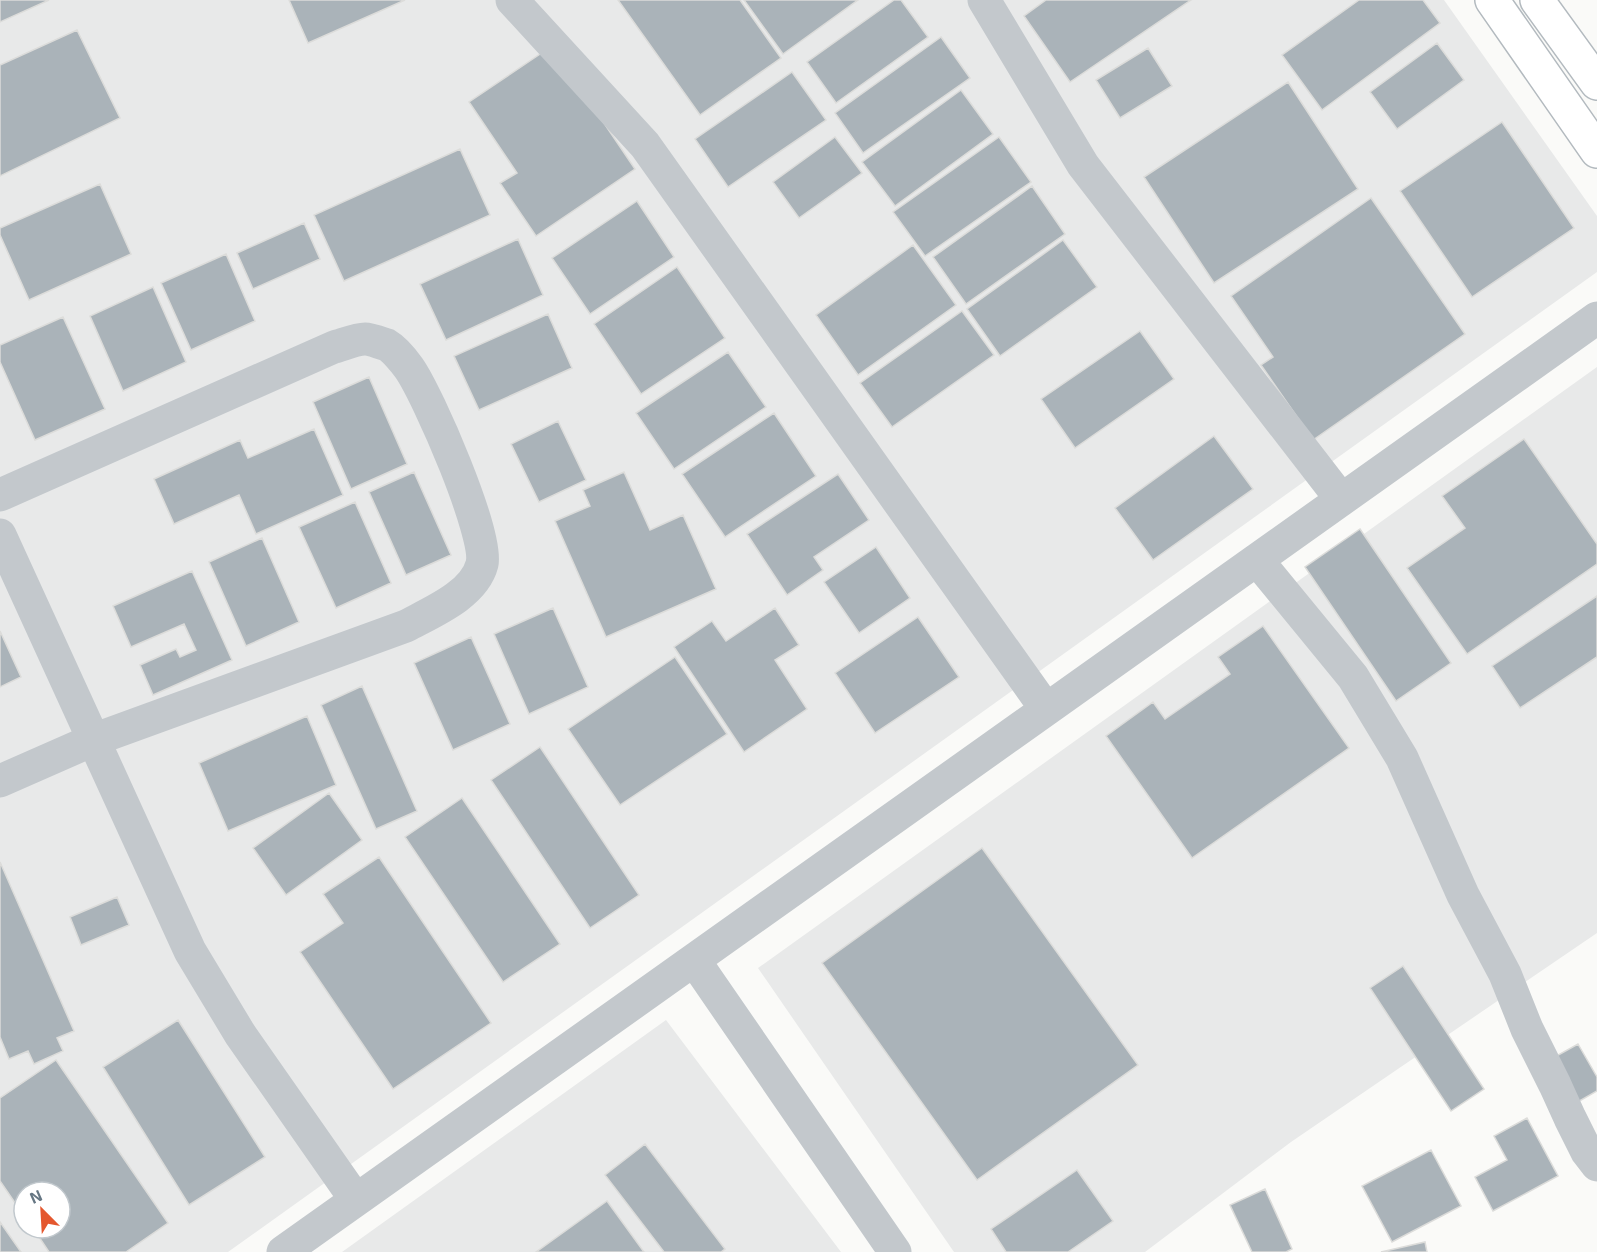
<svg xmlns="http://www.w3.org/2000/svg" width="1597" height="1252" font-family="'Exo 2',sans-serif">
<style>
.built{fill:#e8e9e9;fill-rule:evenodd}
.building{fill:#aab3b9;stroke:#dcdcda;stroke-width:1.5}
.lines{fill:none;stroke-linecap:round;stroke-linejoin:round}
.secondary-casing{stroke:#b3babf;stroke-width:36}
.street{stroke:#c3c8cc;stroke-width:33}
.secondary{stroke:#fff;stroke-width:33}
</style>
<rect width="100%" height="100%" fill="#fafaf8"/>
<path class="built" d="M0 0H1444L1597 216V272L228 1252H0ZM24 1192H60V1228H24Z
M1597 367V933L1291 1142 1145 1252H954L758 968Z
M666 1020 841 1252H342Z"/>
<path class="building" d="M0 0H49L0 22Z
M289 0H405L308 43Z
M618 0H740L781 58 700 115Z
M744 0H858L783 54Z
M894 0H901L928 37 836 103 807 62Z
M1046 0H1191L1070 82 1024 16Z
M1359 0H1423L1440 23 1322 110 1282 55Z
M77 30 120 118 0 176V65Z
M941 37 970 78 863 153 835 113Z
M1437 43 1464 80 1397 129 1370 92Z
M552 46 635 169 536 236 500 183 517 173 469 102Z
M1148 48 1172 86 1120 118 1096 80Z
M792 72 826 120 728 187 695 139Z
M1288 82 1358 189 1214 283 1144 177Z
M961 90 993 134 895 206 862 162Z
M1502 122 1574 228 1472 297 1400 191Z
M835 137 862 173 799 218 773 182Z
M999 137 1031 182 925 256 893 212Z
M460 149 490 215 344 281 314 215Z
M100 184 131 254 29 300 0 235V228Z
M1032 186 1065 234 966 304 933 257Z
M1371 198 1465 334 1313 440 1261 365 1273 357 1231 296Z
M637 201 674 257 590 314 552 258Z
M304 223 320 259 253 289 237 253Z
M518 239 543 295 446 340 420 284Z
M1063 240 1097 287 1000 356 967 309Z
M913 245 956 305 858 375 816 315Z
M226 254 255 321 191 350 161 283Z
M677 267 725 338 641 394 594 324Z
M153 287 186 362 123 391 90 316Z
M962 311 994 355 892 427 860 383Z
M548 314 572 368 479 410 454 356Z
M63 317 105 409 35 440 0 362V345Z
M1140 331 1174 379 1075 448 1041 399Z
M728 352 766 407 674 469 636 413Z
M369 377 407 464 351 489 313 402Z
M774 413 816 476 725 537 682 474Z
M558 421 586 480 539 502 511 444Z
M314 429 343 495 256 534 239 495 174 524 154 479 240 440 248 458Z
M1214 436 1253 489 1153 560 1115 508Z
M1524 439 1597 544V564L1467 654 1407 568 1465 528 1442 496Z
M414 472 451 555 406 575 369 492Z
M624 472 650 530 683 515 716 589 606 637 555 521 590 506 583 490Z
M838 474 869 520 814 557 823 570 787 595 747 534Z
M355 502 391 583 336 608 299 527Z
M1360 529 1451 663 1396 701 1305 567Z
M262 538 299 622 246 646 209 562Z
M876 547 910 598 859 633 824 582Z
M192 571 232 660 153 695 140 665 176 649 180 657 196 650 184 624 131 647 113 606Z
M1597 596V657L1520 708 1492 666Z
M553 608 588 687 529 714 494 634Z
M775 608 799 645 775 660 807 709 744 752 674 647 712 621 726 641Z
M918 617 959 677 875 733 835 673Z
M1263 626 1349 748 1192 858 1106 736 1153 702 1165 719 1230 674 1218 657Z
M0 631 21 677 0 687Z
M471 637 510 724 453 750 414 663Z
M675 657 727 734 620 805 568 729Z
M362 686 417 811 376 829 321 705Z
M307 716 336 785 228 831 199 763Z
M540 747 639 895 590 928 491 780Z
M329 793 362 840 286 895 253 848Z
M462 798 560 944 503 982 405 837Z
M982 848 1138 1065 977 1180 822 963Z
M379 857 491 1023 393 1089 300 952 343 923 323 894Z
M0 862 74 1031 57 1038 63 1051 34 1064 28 1051 9 1059 0 1037Z
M117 897 129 925 81 945 70 917Z
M1403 966 1484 1089 1451 1111 1370 988Z
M178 1020 265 1157 189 1205 103 1067Z
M1578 1044 1597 1077V1091L1576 1103 1551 1059Z
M56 1060 168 1223 126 1252H49L33 1228H60V1192H24V1216L0 1181V1098Z
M1527 1118 1558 1176 1493 1211 1475 1177 1507 1160 1494 1136Z
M645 1144 725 1249 721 1252H664L605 1175Z
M1431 1150 1461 1206 1392 1242 1362 1186Z
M1077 1170 1113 1221 1068 1252H1006L991 1229Z
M1265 1189 1292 1249 1286 1252H1252L1230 1205Z
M607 1201 644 1252H536Z
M0 1222 21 1252H0Z
M1425 1242 1427 1252H1381Z"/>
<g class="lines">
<g class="secondary-casing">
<path id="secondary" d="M1492 0 1597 151
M1537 0 1597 83"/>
</g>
<path class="street" d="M512 0 645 145 1046 709
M984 0 1083 165 1341 499
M0 495 334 347C342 345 356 339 365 339 370 339 381 343 387 345 394 349 404 361 409 368 428 395 489 535 482 564 474 595 432 612 406 626L93 740 0 781
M0 535 190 951 240 1034 356 1200
M1257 560 1353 677 1402 758 1463 895 1505 974 1527 1029 1555 1085 1570 1118 1587 1152 1597 1165
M694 960 895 1252
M283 1252 1597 318"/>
<use href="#secondary" class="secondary"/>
</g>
<g transform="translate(42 1210) rotate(336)"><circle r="28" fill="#ffffff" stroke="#c1c8cd" stroke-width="1.5"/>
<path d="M0-4.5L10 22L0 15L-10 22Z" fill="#e4572e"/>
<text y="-9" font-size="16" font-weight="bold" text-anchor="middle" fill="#657683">N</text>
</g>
</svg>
